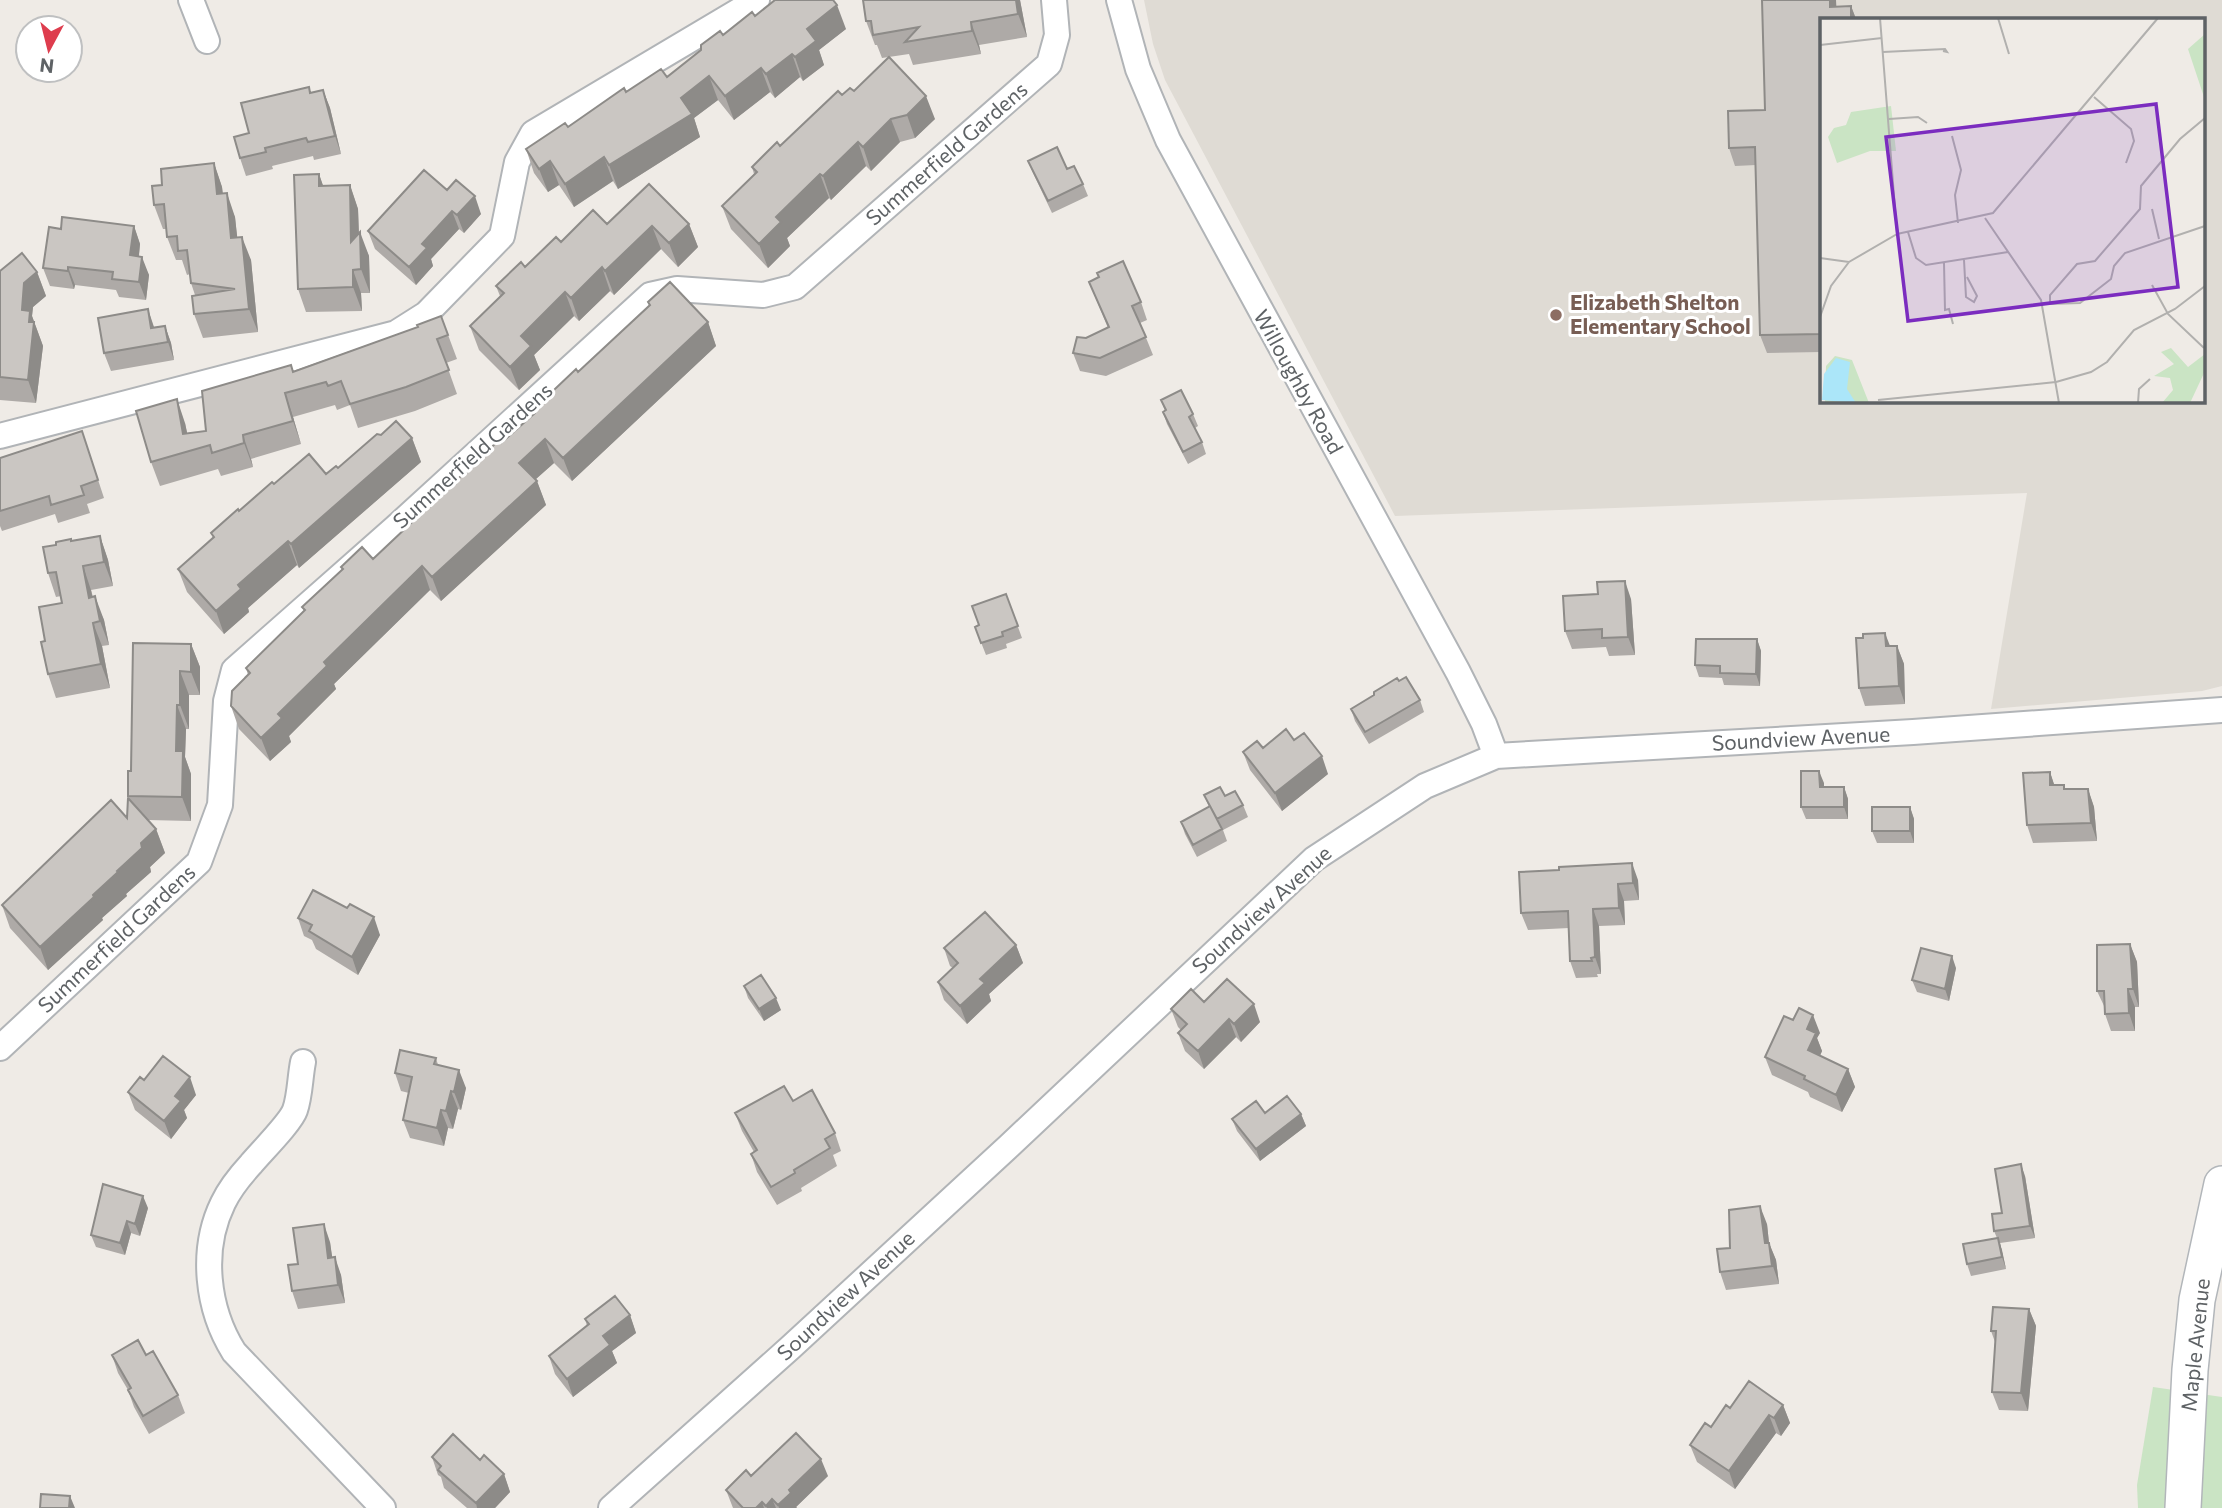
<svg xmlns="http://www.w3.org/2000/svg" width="2222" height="1508" font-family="Commissioner,sans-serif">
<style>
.education{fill:#dfdbd4;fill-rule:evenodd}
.green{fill:#cae4c4}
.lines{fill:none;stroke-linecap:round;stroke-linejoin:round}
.minor-casing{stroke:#b1b4b7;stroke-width:28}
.secondary-casing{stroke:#b2b6ba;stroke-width:38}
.minor{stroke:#fff;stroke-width:24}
.secondary{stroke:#fff;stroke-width:35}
.wall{fill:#aeaaa7}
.shaded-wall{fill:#8d8b88}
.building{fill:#cac6c2;stroke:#8d8b88;stroke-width:2}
.education-dot{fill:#8d6e63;stroke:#fff;stroke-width:2.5}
.labels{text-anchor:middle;stroke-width:6;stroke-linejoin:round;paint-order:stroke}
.street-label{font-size:21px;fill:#5e6265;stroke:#fff}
.education-label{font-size:21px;font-weight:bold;fill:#785e54;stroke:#fff;text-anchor:start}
.inset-road{fill:none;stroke:#b1b0ae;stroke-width:2}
.view{fill:#7b2cbf;fill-opacity:0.15;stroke:#7b2cbf;stroke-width:3.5}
.inset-edge{fill:none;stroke:#5e6265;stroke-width:3.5}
</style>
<rect width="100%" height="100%" fill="#efebe6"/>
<path class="education" d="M1144 0H2222V686L2202 691 1991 709 2027 493 1395 516 1165 80 1153 44ZM1821 19H2203V401H1821Z"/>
<path class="green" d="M2153 1387 2222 1397V1508H2138L2137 1485Z"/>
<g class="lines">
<g class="minor-casing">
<path id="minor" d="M191 0 207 41
M1119 0 1138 69 1168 140 1458 672 1484 724 1496 756
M0 436 396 333 426 314 502 236 517 162 533 133 757 0
M0 1048 199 862 220 805 226 701 234 670 396 527 650 295 677 289 763 295 795 287 1049 64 1057 35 1054 0
M303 1062C300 1077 300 1096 295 1110 291 1122 261 1152 251 1164 240 1176 230 1188 223 1203 200 1250 207 1309 234 1352L383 1508
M611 1508 791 1347 1009 1146 1314 859 1425 786 1496 756 1913 732 2222 710"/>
</g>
<g class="secondary-casing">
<path id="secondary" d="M2183 1508 2190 1370 2197 1300 2222 1184"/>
</g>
<use href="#minor" class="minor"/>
<use href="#secondary" class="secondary"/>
</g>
<path class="wall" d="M1020 0 1027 37 979 45 981 54 913 65 909 54 882 58 877 45H875L866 21Z
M1762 0H1836V7L1851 6 1856 19H1821V352L1767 353 1760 335 1756 165 1735 166 1729 148 1728 111 1765 110Z
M755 16 846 29 819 50 824 65 803 81 800 77 775 98 770 92 734 120 718 100 694 118 700 137 618 189 613 181 574 207 559 185 548 192 534 173 526 149 568 127 626 92 667 77 723 35Z
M309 87 311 93 323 90 330 108 341 154 314 160 313 156 272 166 273 169 246 176 240 158 249 133Z
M854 91 935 119 915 138 900 142 871 171 866 166 831 200 829 198 787 238 790 246 768 268 731 229 722 206 754 174 752 167 780 146 842 95Z
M1028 161 1067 169 1083 184 1088 196 1052 213 1033 173Z
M214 163 222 187 223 194 235 217 237 237 251 260 258 332 203 338 194 314 195 295 191 283 190 274 187 275 182 260H176L167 237V229H163L154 205 162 185Z
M319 174 323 186 350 185 358 209 359 234 369 256 370 293H361L362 311 306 312 298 289Z
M447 190 481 214 464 233 459 229 431 259 433 266 416 285 375 249 368 231Z
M607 224H689L698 247 678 267 661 249 614 295 610 291 579 321 574 316 534 355 540 370 519 390 479 350 470 326 500 296 496 286 561 242Z
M134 226 140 244 139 256 149 275 146 300 119 297 116 290 75 285 74 289 50 286 43 268 61 229Z
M0 271 37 272 46 296 33 307 32 316 43 346 36 403 0 400Z
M1089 282 1141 302 1147 320 1140 323 1153 355 1106 376 1080 371 1073 353 1086 338 1108 328Z
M648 302 708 322 716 346 572 481 554 463 536 479 546 505 441 601 430 590 334 684 336 689 289 736 291 742 270 761 239 729 231 706 248 675 246 668 304 611 302 607 342 569 341 567 373 559 501 443 649 306Z
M441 316 457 359 446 363 457 394 415 411 358 428 350 405 337 410 335 405 293 417 301 444 251 459 253 467 221 476 218 469 160 486 151 462 185 423 187 433 206 431 293 371 418 327Z
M165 326 171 343 174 360 111 371 104 353Z
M1161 400 1193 414 1198 426 1195 428 1202 442 1206 454 1188 464 1167 424 1163 412 1165 411Z
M82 431 104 498 87 504 90 513 58 523 55 514 2 531 0 526V458Z
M412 438 421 462 299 568 297 565 248 608 249 612 224 634 187 592 178 569 213 538 211 533 274 484 326 474Z
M100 536 108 560 113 586 91 590 93 597 104 620 109 645 102 646 110 688 56 698 48 674 45 641 62 603 61 596 56 597 48 573 72 541Z
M1006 594 1022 638 1006 644 1007 648 986 655 975 627 979 625Z
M1631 599 1635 655 1609 656 1606 647 1572 649 1565 631Z
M1757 639 1761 651 1760 686 1724 685 1722 678 1699 677 1695 665Z
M191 644 200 667V695H189V729H186L185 757 191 774V821L148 820 156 829 165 853 150 867 151 872 126 894 127 896 102 918 103 920 48 970 10 928 2 905 127 818 129 800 128 796 131 771Z
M1890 646H1897L1904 664 1905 704 1865 706 1859 688Z
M1399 681 1420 700 1424 712 1369 744 1355 721 1351 709Z
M1294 740 1328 774 1282 811 1250 770 1243 752Z
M2050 772 2054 785 2065 789H2088L2094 807 2097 841 2033 843 2027 825Z
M1824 783V787H1844L1848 799V819H1806L1801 807Z
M1204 795 1225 796 1243 805 1248 817 1223 830 1227 841 1197 857 1185 834 1181 822 1209 807Z
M1910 807 1914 819V843H1877L1872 831Z
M1519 872 1638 880 1639 900 1624 901 1625 925 1599 926 1601 974H1597L1598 977 1576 978 1570 961 1569 928 1528 930 1521 913Z
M347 908 380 935 358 975 316 949 312 940 304 936 298 918Z
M2130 944 2137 962 2139 1007H2135V1031H2111L2105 1014V1008L2097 991Z
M1016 945 1023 963 989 994 991 1001 967 1024 944 1000 938 982 953 968 950 966 944 948Z
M1956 968 1949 1001 1917 992 1912 980Z
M744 986 781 1010 764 1021 748 998Z
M1204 1002 1260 1022 1241 1042 1236 1037 1204 1069 1185 1051 1178 1033 1181 1030 1178 1027 1171 1009Z
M1820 1033 1817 1038 1822 1051 1820 1056 1848 1069 1855 1087 1842 1112 1810 1097 1808 1092 1772 1075 1765 1057Z
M436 1058 438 1065 466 1088 461 1110 458 1109 453 1129 448 1128 444 1146 410 1138 403 1120 409 1093 401 1091 395 1073Z
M144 1080 196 1095 184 1110 187 1118 171 1139 135 1110 128 1092Z
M793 1101 835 1133 841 1151 833 1155 837 1166 801 1188 802 1191 777 1205 757 1172 751 1154 754 1152 742 1131 735 1113Z
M1265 1113 1301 1114 1306 1126 1260 1161 1237 1131 1232 1119Z
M2025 1176 2035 1238 2000 1243 2006 1269 1971 1276 1967 1264 1997 1238 1994 1231 2002 1213Z
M148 1208 140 1236 131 1233 125 1255 96 1247 91 1235Z
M1767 1224 1769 1243 1776 1260 1779 1284 1726 1290 1720 1272 1730 1248Z
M330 1242 332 1258 341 1275 345 1303 298 1309 292 1291 298 1264Z
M2029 1309 2036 1326 2028 1411 1999 1410 1992 1392 1995 1342 1991 1331Z
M630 1315 636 1333 612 1351 617 1363 573 1397 555 1374 549 1356 587 1326 585 1319Z
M112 1355H146L178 1395 185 1413 149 1434 134 1407 128 1390 118 1373Z
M1783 1405 1790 1423 1781 1436 1776 1433 1735 1489 1697 1462 1690 1445 1711 1427 1730 1408Z
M432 1457 480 1460 504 1474 510 1492 495 1508H467L444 1488 441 1477 438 1475Z
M751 1476H828L796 1507 797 1508H733L726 1490Z"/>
<path class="shaded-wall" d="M1016 0H1020L1027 37 1018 14Z
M1830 0H1836L1837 19 1830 7Z
M837 5 846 29 819 50 824 65 803 81 795 57 807 29Z
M1851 6 1856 19H1851Z
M971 22 979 45 981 54 972 31Z
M792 54 800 77 775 98 766 74Z
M761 68 770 92 734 120 725 96Z
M709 76 718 100 694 118 700 137 618 189 609 165 681 98Z
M323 90 330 108 341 154 335 136Z
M926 96 935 119 915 138 907 115Z
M891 119 900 142 871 171 863 147Z
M858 142 866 166 831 200 823 176Z
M604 157 613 181 574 207 565 184Z
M550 161 559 185 548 192 539 169Z
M214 163 222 187 225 218 217 194Z
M319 174 327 197 319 186Z
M820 174 829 198 787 238 790 246 768 268 759 244 776 217Z
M350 185 358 209 360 266 351 242Z
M227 193 235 217 240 262 231 238Z
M475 196 481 214 464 233 457 215Z
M452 211 459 229 431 259 433 266 416 285 409 267 422 244Z
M689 224 698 247 678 267 669 243Z
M134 226 140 244 137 273 130 255Z
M652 226 661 249 614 295 605 271Z
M360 232 369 256 370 293 361 269Z
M242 237 251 260 258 332 249 309Z
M142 257 149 275 146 300 139 282Z
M68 267 75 285 74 289 68 271Z
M602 267 610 291 579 321 571 298Z
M353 270 361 293 362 311 353 287Z
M37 272 46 296 33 307 32 316 43 346 36 403 28 380 22 310 24 283Z
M565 292 574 316 534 355 540 370 519 390 510 367 521 336Z
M148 309 154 327 158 346 151 328Z
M708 322 716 346 572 481 563 458Z
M165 326 171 343 174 360 168 342Z
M285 393 293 417 301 444 293 421Z
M177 399 185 423 191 451 183 434Z
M243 435 251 459 253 467 244 443Z
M412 438 421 462 299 568 291 544Z
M545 439 554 463 528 486 519 463Z
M537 481 546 505 441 601 432 577Z
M100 536 108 560 113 586 104 562Z
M288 541 297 565 248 608 249 612 224 634 216 611 238 585Z
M83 566 91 590 97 621 89 598Z
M422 566 430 590 334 684 336 689 289 736 291 742 270 761 261 738 278 714 324 662Z
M1625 581 1631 599 1635 655 1628 637Z
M95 596 104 620 109 645 100 621Z
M93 623 102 646 110 688 101 664Z
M1885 633 1892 651 1886 646Z
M1757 639 1761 651 1760 686 1756 674Z
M191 644 200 667V695L191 672Z
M1897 646 1904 664 1905 704 1899 686Z
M180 671 189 695V729L180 705Z
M177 705 186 729 185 757 191 774V821L182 797 176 751Z
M1322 756 1328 774 1282 811 1275 793Z
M1819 771 1824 783V799L1820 787Z
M2050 772 2056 790 2050 785Z
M1844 787 1848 799V819L1844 807Z
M2088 789 2094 807 2097 841 2091 823Z
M1910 807 1914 819V843L1910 831Z
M156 829 165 853 150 867 151 872 126 894 127 896 102 918 103 920 48 970 40 947 117 871 141 843Z
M1632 863 1638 880 1639 900 1633 883Z
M1618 884 1624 901 1625 925 1619 908Z
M1593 909 1599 926 1601 974 1595 957Z
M374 917 380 935 358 975 352 957Z
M2130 944 2137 962 2139 1007 2133 989Z
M1016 945 1023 963 989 994 991 1001 967 1024 960 1006 980 979Z
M1952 956 1956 968 1949 1001 1945 989Z
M2128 989 2135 1007V1031L2129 1013Z
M776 998 781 1010 764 1021 759 1009Z
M1254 1004 1260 1022 1241 1042 1234 1024Z
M1813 1015 1820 1033 1817 1038 1822 1051 1814 1068 1808 1050 1807 1029Z
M1229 1019 1236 1037 1204 1069 1198 1051Z
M1848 1069 1855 1087 1842 1112 1836 1095Z
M459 1070 466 1088 461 1110 454 1092Z
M190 1077 196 1095 184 1110 187 1118 171 1139 164 1121 175 1096Z
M451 1091 458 1109 453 1129 446 1111Z
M441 1110 448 1128 444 1146 437 1128Z
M1301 1114 1306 1126 1260 1161 1256 1149Z
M2021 1164 2025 1176 2035 1238 2030 1226Z
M143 1196 148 1208 140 1236 135 1224Z
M1760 1206 1767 1224 1769 1243 1776 1260 1779 1284 1765 1243Z
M127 1221 131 1233 125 1255 120 1243Z
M324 1224 330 1242 335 1276 328 1258Z
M1998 1238 2002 1250 2006 1269 2002 1257Z
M335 1257 341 1275 345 1303 338 1285Z
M2029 1309 2036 1326 2028 1411 2021 1393Z
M630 1315 636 1333 612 1351 617 1363 573 1397 567 1379 603 1336Z
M1783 1405 1790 1423 1781 1436 1774 1418Z
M1769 1415 1776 1433 1735 1489 1729 1471Z
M821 1459 828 1476 796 1507 797 1508H779L778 1505 789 1490Z
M504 1474 510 1492 495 1508H477L476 1503Z
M70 1496 75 1508H69Z
M772 1499 776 1508H767L766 1506Z
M762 1502 764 1508H756Z"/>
<path class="building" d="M775 0H833L837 5 807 29 816 41 795 57 792 54 766 74 761 68 725 96 709 76 681 98 692 114 609 165 604 157 565 184 550 161 539 169 526 149 565 123 568 127 624 88 626 92 661 69 667 77 701 50V45L720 31 723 35 752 12 755 16Z
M863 0H1016L1018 14 971 22 972 31 905 42 919 27 873 35 871 21H866Z
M1762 0H1830V7L1851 6V19H1821V334L1760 335 1755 147 1729 148 1728 111 1765 110Z
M889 57 926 96 907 115 891 119 863 147 858 142 823 176 820 174 776 217 781 222 759 244 722 206 757 172 752 167 777 142 780 146 838 91 842 95 850 88 854 91Z
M309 87 310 93 323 90 335 136 308 142 306 138 265 148 266 152 240 158 234 137 249 133 241 103Z
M1057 147 1067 169 1074 166 1083 184 1048 201 1028 161Z
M214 163 217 194 227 193 231 238 242 237 249 309 194 314 192 296 235 289 191 283 187 250 178 251 177 236 167 237 164 204 154 205 152 186 162 185 161 169Z
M424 170 447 190 456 180 475 196 457 215 452 211 422 244 427 248 409 267 368 231Z
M319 174V186L350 185 351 242 360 232 361 269 353 270V287L298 289 294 175Z
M649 184 689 224 669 243 652 226 605 271 602 267 571 298 565 292 521 336 531 346 510 367 470 326 504 293 496 286 521 262 525 267 556 237 561 242 593 210 607 224Z
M62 217 134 226 130 255 142 257 139 282 112 279 113 272 68 267V271L43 268 49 227 61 229Z
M22 253 37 272 24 283 22 310 30 311 29 322H34L28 380 0 377V271Z
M1123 261 1141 302 1132 306 1146 337 1100 358 1073 353 1077 337 1086 338 1109 327 1089 282 1099 277 1097 273Z
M670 282 708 322 563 458 545 439 519 463 537 481 432 577 422 566 324 662 327 666 278 714 282 718 261 738 231 706 232 691 250 673 246 668 305 610 302 607 343 569 341 567 362 547 373 559 498 441 501 443 535 413 536 407 576 369 578 372 650 305 648 302Z
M148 309 151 328 165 326 168 342 104 353 98 318Z
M441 316 448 335 437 339 449 370 406 387 350 404 341 381 328 386 326 382 285 393 293 421 243 435 244 443 212 453 210 445 151 462 136 411 177 399 183 434 206 431 202 391 291 365 293 372 418 327 417 325Z
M1181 390 1193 414 1189 417 1202 442 1183 452 1163 412 1166 410 1161 400Z
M396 421 412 438 291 544 288 541 238 585 241 589 216 611 178 569 214 537 211 533 238 509 239 511 272 482 274 484 309 454 326 474 336 466 338 468 377 434 381 435Z
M82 431 98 480 81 486 84 495 51 505 49 496 0 511V458Z
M100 536 104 562 83 566 89 598 95 596 100 621 93 623 101 664 48 674 41 642 45 641 39 607 62 603 56 572 48 573 43 547 56 545V542L71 539V541Z
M1625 581 1628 637 1602 638V629L1565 631 1563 596 1598 594 1597 582Z
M1006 594 1018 626 1002 632 1003 636 981 643 975 627 979 625 972 606Z
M1885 633 1886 646H1897L1899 686 1859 688 1856 638H1863V634Z
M1696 639H1757L1756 674 1720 673V666L1695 665Z
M133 643 191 644V672L180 671V705H177L176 751H183L182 797 128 796V771H131Z
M1406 677 1420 700 1365 732 1351 709 1374 695V692L1397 678 1399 681Z
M1286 729 1294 740 1304 733 1322 756 1275 793 1243 752 1257 741 1263 748Z
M1801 771H1819L1820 787H1844V807H1801Z
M2050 772V785H2064V789H2088L2091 823 2027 825 2023 773Z
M1220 787 1225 796 1235 791 1243 805 1217 819 1204 795Z
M128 798 156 829 141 843 142 848 117 871 118 872 93 895 94 897 40 947 2 905 111 800 127 818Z
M1210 806 1222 829 1193 845 1181 822Z
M1872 807H1910V831H1872Z
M1632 863 1633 883 1618 884 1619 908 1593 909 1595 957 1591 958 1592 961H1570L1568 911 1521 913 1519 872 1559 870V867Z
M313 890 347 908 350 904 374 917 352 957 309 931 312 925 298 918Z
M985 912 1016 945 980 979 985 983 960 1006 938 982 958 963 944 948Z
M2130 944 2133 989H2128L2129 1013 2105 1014 2104 991H2097V945Z
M1921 948 1952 956 1945 989 1912 980Z
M761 975 776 998 759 1009 744 986Z
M1227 979 1254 1004 1234 1024 1229 1019 1198 1051 1178 1033 1187 1024 1171 1009 1191 989 1204 1002Z
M1799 1008 1813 1015 1807 1029 1816 1033 1808 1050 1848 1069 1836 1095 1804 1079 1805 1076 1765 1057 1784 1016 1793 1020Z
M400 1050 436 1058 434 1064 459 1070 454 1092 451 1091 446 1111 441 1110 437 1128 403 1120 412 1077 395 1073Z
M163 1056 190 1077 175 1096 181 1101 164 1121 128 1092 140 1077 144 1080Z
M784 1086 793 1101 812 1090 835 1133 825 1139 830 1148 794 1170 795 1173 771 1187 751 1154 757 1150 735 1113Z
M1287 1096 1301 1114 1256 1149 1232 1119 1256 1101 1265 1113Z
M2021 1164 2030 1226 1994 1231 1992 1214 2002 1213 1995 1169Z
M103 1184 143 1196 135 1224 127 1221 120 1243 91 1235Z
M1760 1206 1765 1243H1769L1772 1266 1720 1272 1717 1249 1730 1248 1729 1210Z
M324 1224 328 1258 335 1257 338 1285 292 1291 288 1265 298 1264 293 1228Z
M1998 1238 2002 1257 1967 1264 1963 1244Z
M615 1296 630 1315 603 1336 610 1345 567 1379 549 1356 589 1324 585 1319Z
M1993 1307 2029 1309 2021 1393 1992 1392 1996 1331H1991Z
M138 1340 146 1355 153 1351 178 1395 143 1416 128 1390 131 1388 112 1355Z
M1749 1381 1783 1405 1774 1418 1769 1415 1729 1471 1690 1445 1705 1423 1711 1427 1726 1405 1730 1408Z
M796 1433 821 1459 789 1490 791 1493 778 1505 772 1499 766 1506 762 1502 756 1508H743L726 1490 746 1470 751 1476Z
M453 1434 480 1460 484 1455 504 1474 476 1503 438 1470 441 1466 432 1457Z
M41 1494 70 1496 69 1508H40Z"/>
<circle class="education-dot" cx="1556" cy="315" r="7"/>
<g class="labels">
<g class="street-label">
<text transform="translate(947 154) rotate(-41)" y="7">Summerfield Gardens</text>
<text transform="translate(1298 382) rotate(61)" y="7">Willoughby Road</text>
<text transform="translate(473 456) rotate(-42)" y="7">Summerfield Gardens</text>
<text transform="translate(1801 739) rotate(-3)" y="7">Soundview Avenue</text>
<text transform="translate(1262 910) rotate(-42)" y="7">Soundview Avenue</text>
<text transform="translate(117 939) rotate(-43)" y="7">Summerfield Gardens</text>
<text transform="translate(846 1296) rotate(-43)" y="7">Soundview Avenue</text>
<text transform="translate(2196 1345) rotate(-84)" y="7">Maple Avenue</text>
</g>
<g class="education-label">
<text x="1570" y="310">Elizabeth Shelton<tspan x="1570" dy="24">Elementary School</tspan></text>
</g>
</g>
<g transform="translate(1820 18)">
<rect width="385" height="385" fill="#efebe6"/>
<path d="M385 16V82L368 31ZM71 88 76 133H50L17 145 8 119 14 110 26 107 31 94ZM351 330 368 349 385 336V353L370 385H342L353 372 350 360 334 358 354 346 341 334ZM15 338 32 342 49 385H5L6 348Z" fill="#cae4c4"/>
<path d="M16 340 30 344 27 371 36 385 2 382 4 356Z" fill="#abe6f9"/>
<path class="inset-road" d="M178 0 189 36M0 27 62 20M63 34 125 31 127 34 123 33M274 79 311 111 314 123 306 145M385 100 360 121 321 168 320 191 275 243 257 246 230 277V286L260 285 291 261 294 248 305 235 385 208M69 101 98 99 107 105M132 118 141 152 135 177 138 205M332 191 339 221M165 200 221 282 239 385M88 214 96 240 106 247 188 234M77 216 173 195 338 0M0 240 29 244M144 242 146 279 154 284 157 278 147 259M124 245 125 292 129 291 133 306M332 267 348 296 384 330M0 299 11 268 29 244 77 216 60 0M58 382 236 364 271 354 287 344 314 312 355 291 385 268M318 385 319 371 330 361"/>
<path class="view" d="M336 86 358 269 88 303 66 119Z"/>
<rect width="385" height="385" class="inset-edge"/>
</g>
<g transform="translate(49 49) rotate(187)"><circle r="33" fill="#ffffff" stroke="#bfc0c1" stroke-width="2"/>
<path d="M0-5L12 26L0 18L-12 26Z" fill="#de3d4e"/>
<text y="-10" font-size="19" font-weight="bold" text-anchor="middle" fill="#5e6265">N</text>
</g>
</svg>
